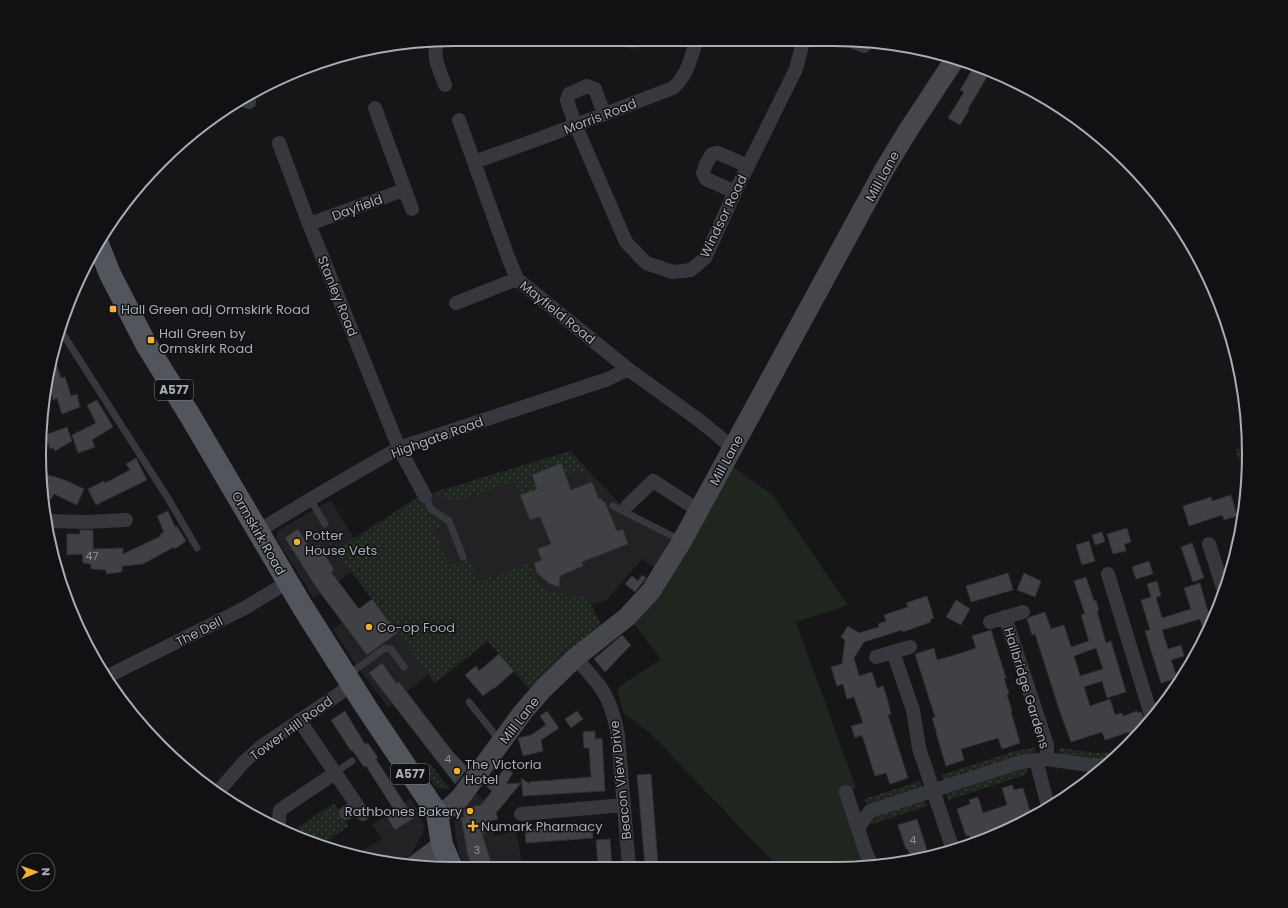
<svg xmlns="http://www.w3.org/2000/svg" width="1288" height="908" font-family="Poppins,sans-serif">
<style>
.built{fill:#222225}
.grass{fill:url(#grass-dots)}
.park{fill:#1e261f}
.building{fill:#404145;stroke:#303034;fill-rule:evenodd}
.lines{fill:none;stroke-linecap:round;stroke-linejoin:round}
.lane{stroke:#37383d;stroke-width:7}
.street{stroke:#37383d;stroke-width:14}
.secondary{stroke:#45474d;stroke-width:20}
.primary{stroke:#53555c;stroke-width:22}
.poi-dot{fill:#f2b134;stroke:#111113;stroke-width:1.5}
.labels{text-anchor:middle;stroke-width:3;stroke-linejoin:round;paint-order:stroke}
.number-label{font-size:11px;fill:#8e929b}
.shield{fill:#111113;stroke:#7b7e86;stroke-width:1}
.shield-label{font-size:12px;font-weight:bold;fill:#a8adb8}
.street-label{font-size:13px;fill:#a8adb8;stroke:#111113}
.poi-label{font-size:13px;fill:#a8adb8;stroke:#111113;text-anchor:start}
.rim{fill:none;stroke:#a8adb8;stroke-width:2}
</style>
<defs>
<pattern id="grass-dots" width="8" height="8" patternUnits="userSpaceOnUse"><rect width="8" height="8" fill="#1e261f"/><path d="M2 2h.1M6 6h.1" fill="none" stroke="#3c433d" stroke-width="1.8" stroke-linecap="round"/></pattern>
</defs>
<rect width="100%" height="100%" fill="#161618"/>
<path class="built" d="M570 451 625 509 675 534 658 570 642 559 607 600 591 605 603 628 531 691 488 641 435 683 428 675 388 707 356 665 333 629 372 599 351 572 314 599 276 538 277 534 279 530 331 500 354 539 418 497Z
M474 790 487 805 494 836 516 831 523 868H465L459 852 455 832 454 822 458 813Z
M411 798 424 824 423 833 410 856 401 864 353 856 382 839 372 825Z"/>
<path class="grass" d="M1247 447 1248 473 1243 468 1235 449Z
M570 451 588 470 572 475 569 473H565L561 463 532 475 537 489 520 495 514 481 458 502 429 494Z
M418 497 429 517 444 525 434 529 449 566 470 558 479 582 528 563C543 595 552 593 584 596L591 605 603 628 531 691 488 641 435 683 345 563 336 550Z
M1035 747V753L1014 757 943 780 941 775 1012 752Z
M1060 748 1096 753 1119 752V753L1114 759H1096L1058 753Z
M430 764 450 789C431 790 429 780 430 764Z
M1026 768 1028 774 948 800 946 794Z
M920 781 922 787 874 802 869 803 861 800Z
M925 800 927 806 873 824 871 822 877 816Z
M334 803 349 826 321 845 306 840 298 827Z"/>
<path class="park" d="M606 39H650C635 57 623 46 606 39Z
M729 464 772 494 848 605 796 622 856 788 841 794 866 866H777L651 734 623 713 617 688 661 659 632 621Z"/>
<path class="building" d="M975 65 991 70 968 109 969 110 960 125 948 118 964 92 960 90Z
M54 358 61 378 65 377 71 396 77 394 80 407 62 414 57 398 53 400 48 381Z
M97 400 113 427 92 440 95 447 78 453 72 435 96 423 87 405Z
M67 427 72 441 55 451 53 448 50 449 45 435Z
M136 458 147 480 96 505 88 489 104 481 105 483 130 470 126 464Z
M561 463 571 490 592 482 599 499 601 498 603 502H605L617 531 623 529 628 544 582 562 583 566 560 576 559 587 550 584 537 573 534 563 542 560 537 549 551 544 540 517 530 520 520 495 537 489 532 475Z
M43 473 53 477V476L67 481 84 489 77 505 54 494 51 499 43 498Z
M1231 495 1237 516 1224 520 1222 515 1189 526 1183 506 1211 497 1212 501Z
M168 511 175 527 177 526 186 541 175 549 174 547 143 564 122 566V572L106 574V570L91 569V564L83 563 82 554 67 555V534H80V530H93V549L123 548V554L161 536 160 534 164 532 157 516Z
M1127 528 1131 542 1124 544 1126 551 1113 554 1107 534Z
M298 529 311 550 319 545 334 570 331 572 359 609 372 599 397 633 367 655 316 587 285 538Z
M1102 532 1105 542 1095 545 1092 535Z
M1089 541 1095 561 1082 565 1076 545Z
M1192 543 1204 578 1193 582 1181 547Z
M1149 561 1153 574 1136 579 1132 567Z
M1008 573 1013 590 971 602 966 586Z
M1024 573 1041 581 1035 597 1017 590Z
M642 575 646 578 635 592 625 584 632 576 638 581Z
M1086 577 1094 601 1096 600 1099 610 1097 611 1106 643 1111 641 1126 692 1107 698 1102 681 1084 687 1090 706 1110 699 1115 715 1122 713 1123 716 1137 711 1138 713 1141 712 1147 724 1140 732 1130 735 1129 732 1105 740 1102 732 1071 742 1061 715 1035 634 1032 635 1027 619 1030 617 1045 612 1051 629 1064 625 1071 647 1089 641 1081 615 1085 614 1074 581ZM1096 648 1103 669 1080 676 1074 656Z
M1157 581 1161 596 1156 597 1162 618 1191 609 1184 588 1200 583 1209 615 1216 613 1206 638 1200 619 1162 630 1168 649 1181 645 1184 656 1171 660 1177 678 1161 683 1145 631 1150 630 1141 600 1151 597 1147 584Z
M927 596 934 618 930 620 931 622 903 632 902 630 864 642 854 658 859 676 872 672 877 688 883 686 887 698 891 714 888 715 908 778 890 784 886 773 875 776 862 735 855 738 851 726 863 723 854 697 847 699 843 684 837 686 831 667 842 664 845 640 841 637 848 626 859 633 879 627 878 624 886 621 884 615 908 607 906 603Z
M956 600 970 609 961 625 946 617Z
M991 630 1006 678 1004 679 1009 694 1007 695 1012 711 1011 712 1020 743 1002 749 998 738 961 749 964 760 946 766 936 733H937L932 718 935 717 915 654 934 648 937 660 965 652 976 648 972 636Z
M622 635 631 645 605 672 594 659Z
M499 654 514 671 494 689 493 688 483 696 465 675 476 666 479 671Z
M382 663 397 684 399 682 452 751 468 768 455 784 369 673Z
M345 711 365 744 368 743 378 758 376 759 414 818 395 830 386 816 394 810 366 766 364 767 352 750 351 751 331 720Z
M547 711 559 728 541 740 543 751 523 756 518 738 531 735 546 725 540 716Z
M577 711 583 719 571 728 565 719Z
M595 731V739L602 738 605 791 523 796 521 778 530 784 529 782 591 777 589 748H584L583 732Z
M505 767 513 773 506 784 521 783 496 813 498 819 483 823 485 834H482L493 868H472L466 849H467L461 818 464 817 463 811 466 808 481 805 492 791 486 786 493 785Z
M651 774 658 864 645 866 637 775Z
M1012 785 1014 790 1023 788 1032 817 1015 827V825L988 834 989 838 972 845 969 835 966 836 957 809 970 804 969 800 978 797 983 813 1007 805 1002 788Z
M917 819 929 856 911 860 908 849H906L898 825Z
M592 825 593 838 526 843 525 830Z
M610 839 612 867H598L596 840Z"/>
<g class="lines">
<path class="lane" d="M61 331 169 500 197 548
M425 496 431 509 449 521 463 557
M310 499 325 524
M613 506 680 540
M348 675 385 648 391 649 404 667
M469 702 500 741
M335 773 352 761"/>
<path class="street" d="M437 41C432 57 440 71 445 85
M852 41 864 46
M242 99 249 102
M375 108 412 209
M604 114 595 89 587 86 569 94 567 100 575 124 626 242 646 263 673 272 691 270 705 258 735 192 796 69 802 46 800 39
M459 120 508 257 517 279 628 369 700 421 733 448
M279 143 309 224 399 448 425 496
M474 162C541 139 607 113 673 88 688 75 691 57 697 39
M735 192 706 179 703 173 706 164 712 154 718 153 748 166
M309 224 404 190
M456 303 517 279
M627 506 653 481 698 510
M45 521 87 522 126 520
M258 531 326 490 399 448 608 379 628 369
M1209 544 1224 591
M1108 574 1152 718
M1005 617 1047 745V759
M990 622 1023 612
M893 652 913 710 919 748 953 850
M876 657 910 647
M575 658C583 666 591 675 598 684 610 699 615 718 618 736L629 867
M108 676 243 609 288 582
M299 720 363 814
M1036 760 1048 806
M846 792 865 850 872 866
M217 793 243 763 262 746 352 685
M346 813 357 806
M521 814 624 805
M859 827 870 811 1021 762 1047 759 1089 765 1108 766
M278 829 280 810 335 773"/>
<path class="secondary" d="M437 813 449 808 460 798 523 712 543 689 575 658 627 617 651 591 682 541 884 170 907 132 955 59
M414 866 442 845"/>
<path class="primary" d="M98 244 110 274 146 344 192 419 302 606 366 707 437 813 442 845 452 868"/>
</g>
<g class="poi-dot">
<rect x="109" y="305" width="8" height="8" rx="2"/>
<rect x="147" y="336" width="8" height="8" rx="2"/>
<circle cx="297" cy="542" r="4"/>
<circle cx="369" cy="627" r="4"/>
<circle cx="457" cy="771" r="4"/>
<circle cx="470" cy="811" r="4"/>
<path d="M471 820h4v4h4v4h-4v4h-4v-4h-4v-4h4z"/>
</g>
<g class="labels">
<g class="number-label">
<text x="92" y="560">47</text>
<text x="448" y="763">4</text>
<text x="913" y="844">4</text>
<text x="477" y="854">3</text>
</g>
<g class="shield">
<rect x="155" y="380" width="38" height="20" rx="3"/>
<rect x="391" y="764" width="38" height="20" rx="3"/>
</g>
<g class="shield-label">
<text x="174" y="394">A577</text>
<text x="410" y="778">A577</text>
</g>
<g class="street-label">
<text transform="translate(600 116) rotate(-21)" y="5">Morris Road</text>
<text transform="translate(882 176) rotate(-61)" y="5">Mill Lane</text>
<text transform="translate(357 207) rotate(-20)" y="5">Dayfield</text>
<text transform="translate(723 216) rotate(-64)" y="5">Windsor Road</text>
<text transform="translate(338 296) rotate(68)" y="5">Stanley Road</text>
<text transform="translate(558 312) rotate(39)" y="5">Mayfield Road</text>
<text transform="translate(437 437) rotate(-20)" y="5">Highgate Road</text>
<text transform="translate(726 460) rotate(-61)" y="5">Mill Lane</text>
<text transform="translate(259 533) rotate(60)" y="5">Ormskirk Road</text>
<text transform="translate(199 631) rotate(-27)" y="5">The Dell</text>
<text transform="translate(1027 688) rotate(73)" y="5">Hallbridge Gardens</text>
<text transform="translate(519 720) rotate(-52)" y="5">Mill Lane</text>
<text transform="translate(291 728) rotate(-36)" y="5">Tower Hill Road</text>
<text transform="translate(620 780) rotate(-96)" y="5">Beacon View Drive</text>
</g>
<g class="poi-label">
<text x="121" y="314">Hall Green adj Ormskirk Road</text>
<text x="159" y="338">Hall Green by<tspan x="159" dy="15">Ormskirk Road</tspan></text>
<text x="305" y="540">Potter<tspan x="305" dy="15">House Vets</tspan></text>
<text x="377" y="632">Co-op Food</text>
<text x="465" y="769">The Victoria<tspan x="465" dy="15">Hotel</tspan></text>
<text x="462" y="816" text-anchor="end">Rathbones Bakery</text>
<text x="481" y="831">Numark Pharmacy</text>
</g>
</g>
<path d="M0 0H1288V908H0ZM454 46H834A408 408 0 0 1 1242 454V454A408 408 0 0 1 834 862H454A408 408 0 0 1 46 454V454A408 408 0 0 1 454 46Z" fill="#111113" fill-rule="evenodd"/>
<path class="rim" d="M454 46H834A408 408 0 0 1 1242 454V454A408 408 0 0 1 834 862H454A408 408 0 0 1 46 454V454A408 408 0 0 1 454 46Z"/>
<g transform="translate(36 872) rotate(88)"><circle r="19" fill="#111113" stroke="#4d4f55"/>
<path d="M0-3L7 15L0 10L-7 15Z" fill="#f2b134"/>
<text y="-6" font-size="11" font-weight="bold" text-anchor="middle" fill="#a8adb8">N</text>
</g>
</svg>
